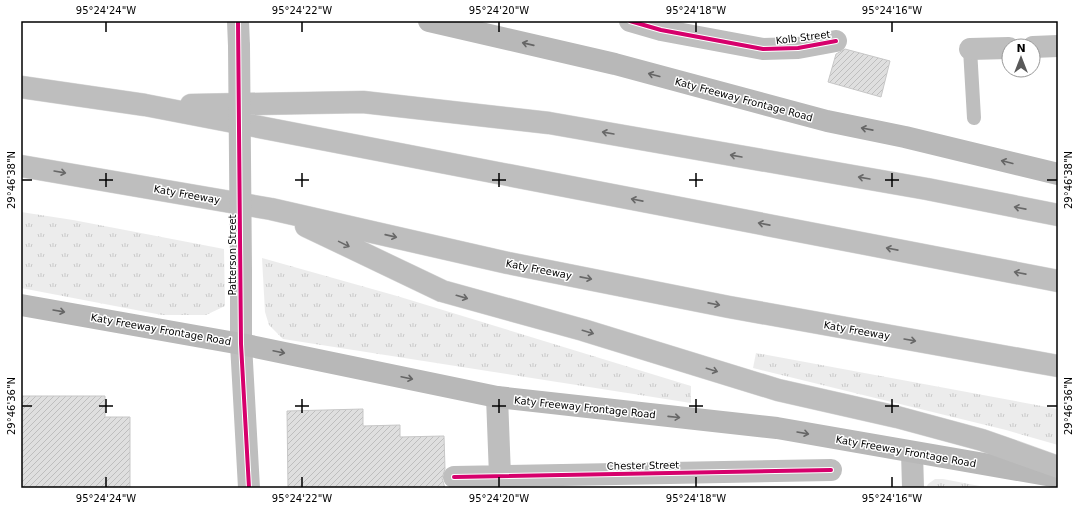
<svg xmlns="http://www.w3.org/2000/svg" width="1079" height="509" font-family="'DejaVu Sans',sans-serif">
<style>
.grass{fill:url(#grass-tufts)}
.building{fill:url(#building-hatch);stroke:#c7c7c7}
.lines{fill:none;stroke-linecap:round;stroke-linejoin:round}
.motorway-casing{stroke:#dbdbdb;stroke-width:23}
.service{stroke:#bebebe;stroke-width:14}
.minor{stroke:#bebebe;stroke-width:22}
.tertiary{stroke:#bebebe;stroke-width:22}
.secondary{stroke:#b8b8b8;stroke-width:22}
.motorway{stroke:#bebebe;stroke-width:22}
.tertiary-bridge{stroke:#bebebe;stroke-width:22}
.cycleway-casing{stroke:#fff;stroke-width:6}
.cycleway{stroke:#d6006c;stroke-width:4}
.oneway{stroke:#656565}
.oneway2{stroke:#686868}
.ticks{fill:none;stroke:#000;stroke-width:1.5}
.labels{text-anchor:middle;stroke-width:3;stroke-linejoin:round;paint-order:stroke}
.street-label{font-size:10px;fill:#000;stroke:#fff}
.neatline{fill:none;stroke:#000;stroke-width:1.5}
.ticks-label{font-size:10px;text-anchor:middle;fill:#000}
</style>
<defs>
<pattern id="grass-tufts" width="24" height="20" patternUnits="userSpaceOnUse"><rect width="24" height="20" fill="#ececec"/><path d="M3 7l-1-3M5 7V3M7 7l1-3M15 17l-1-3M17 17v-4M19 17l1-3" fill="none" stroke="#c9c9c9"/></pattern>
<pattern id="building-hatch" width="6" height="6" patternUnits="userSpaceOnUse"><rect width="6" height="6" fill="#dfdfdf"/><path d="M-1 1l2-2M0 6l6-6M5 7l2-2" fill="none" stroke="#bebebe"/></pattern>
</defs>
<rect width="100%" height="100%" fill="#fff"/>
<path class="grass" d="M21 212 73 220 224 249 225 306 206 315H162L21 288Z
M262 258 397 296 691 386V403L283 339 269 325 265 312Z
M756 353 1058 409V445L1006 430 753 368Z
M935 479H943L990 488H926L928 484Z"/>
<path class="building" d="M845 49 890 61 881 97 828 82 836 54Z
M21 396H105V417H130V488H21Z
M363 409V426L400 425V437L444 436 445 469 442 478 445 488H288L287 411Z"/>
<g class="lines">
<g class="motorway-casing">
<path id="motorway" d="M21 87 145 105 1058 281
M191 105 363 102 549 123 927 189 1058 215
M21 166 271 209 508 263 729 307 1058 366
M306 226 442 291 583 330 778 390 897 417 982 440 1058 467"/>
</g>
<path class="service" d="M970 49 974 118"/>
<path class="minor" d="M630 21 661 30 763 49 798 48 836 41
M1033 47 1058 46
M970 49 1009 48
M497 397 500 476
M912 452 913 488
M454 477 831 470"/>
<path class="tertiary" d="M238 21 239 46
M241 271V344L249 488"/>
<path class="secondary" d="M429 21 615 64 827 121 905 137 1058 174
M21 305 241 344 497 397 777 428 1058 477"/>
<use href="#motorway" class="motorway"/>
<path class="tertiary-bridge" d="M239 46 241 271"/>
<g class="cycleway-casing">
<path id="cycleway" d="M238 21 241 344 249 488
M630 21 661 30 763 49 798 48 836 41
M454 477 831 470"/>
</g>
<use href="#cycleway" class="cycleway"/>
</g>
<defs><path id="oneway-shaft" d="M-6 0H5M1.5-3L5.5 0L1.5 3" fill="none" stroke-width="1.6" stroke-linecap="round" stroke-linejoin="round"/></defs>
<g class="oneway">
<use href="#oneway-shaft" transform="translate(528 44) rotate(-167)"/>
<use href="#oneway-shaft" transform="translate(654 75) rotate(-165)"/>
<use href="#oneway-shaft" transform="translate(867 129) rotate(-169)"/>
<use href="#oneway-shaft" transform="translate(1007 162) rotate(-166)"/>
<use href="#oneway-shaft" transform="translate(59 311) rotate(10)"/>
<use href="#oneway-shaft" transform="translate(279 352) rotate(12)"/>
<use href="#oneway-shaft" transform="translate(407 378) rotate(12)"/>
<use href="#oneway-shaft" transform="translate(674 417) rotate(6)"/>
<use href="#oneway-shaft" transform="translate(803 433) rotate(10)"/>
</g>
<g class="oneway2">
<use href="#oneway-shaft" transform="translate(608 133) rotate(-170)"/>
<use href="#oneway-shaft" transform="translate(736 156) rotate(-170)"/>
<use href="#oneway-shaft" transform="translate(60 172) rotate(10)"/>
<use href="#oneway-shaft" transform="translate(864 178) rotate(-170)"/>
<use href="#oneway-shaft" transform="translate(637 200) rotate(-169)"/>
<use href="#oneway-shaft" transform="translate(1020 208) rotate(-169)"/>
<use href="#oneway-shaft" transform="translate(764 224) rotate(-169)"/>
<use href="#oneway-shaft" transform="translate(391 236) rotate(13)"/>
<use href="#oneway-shaft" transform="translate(344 244) rotate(26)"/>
<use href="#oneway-shaft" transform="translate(892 249) rotate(-169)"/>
<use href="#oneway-shaft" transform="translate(1020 273) rotate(-169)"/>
<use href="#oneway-shaft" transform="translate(586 278) rotate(11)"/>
<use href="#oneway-shaft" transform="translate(462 297) rotate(16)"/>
<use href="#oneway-shaft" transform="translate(714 304) rotate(11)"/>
<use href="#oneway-shaft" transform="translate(588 332) rotate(17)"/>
<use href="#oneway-shaft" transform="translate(910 340) rotate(10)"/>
<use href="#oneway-shaft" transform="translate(712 370) rotate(17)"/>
</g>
<path class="ticks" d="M106 22V32M302 22V32M499 22V32M696 22V32M892 22V32M106 173V187M302 173V187M499 173V187M696 173V187M892 173V187M22 180H32M99 180H113M295 180H309M492 180H506M689 180H703M885 180H899M1047 180H1057M106 399V413M302 399V413M499 399V413M696 399V413M892 399V413M22 406H32M99 406H113M295 406H309M492 406H506M689 406H703M885 406H899M1047 406H1057M106 477V487M302 477V487M499 477V487M696 477V487M892 477V487"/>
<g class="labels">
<g class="street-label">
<text transform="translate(803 37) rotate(-7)" y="4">Kolb Street</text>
<text transform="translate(744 99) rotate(15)" y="4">Katy Freeway Frontage Road</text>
<text transform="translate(187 194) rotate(10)" y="4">Katy Freeway</text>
<text transform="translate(232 255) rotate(-90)" y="4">Patterson Street</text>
<text transform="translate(539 269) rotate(11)" y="4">Katy Freeway</text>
<text transform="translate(161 329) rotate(10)" y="4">Katy Freeway Frontage Road</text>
<text transform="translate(857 330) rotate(10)" y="4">Katy Freeway</text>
<text transform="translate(585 407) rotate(6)" y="4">Katy Freeway Frontage Road</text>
<text transform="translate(906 451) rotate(10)" y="4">Katy Freeway Frontage Road</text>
<text transform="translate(643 465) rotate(-1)" y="4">Chester Street</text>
</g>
</g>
<rect width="1079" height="509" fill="none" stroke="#ffffff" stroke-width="44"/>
<g transform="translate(1021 58)"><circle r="19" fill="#ffffff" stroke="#999999"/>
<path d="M0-3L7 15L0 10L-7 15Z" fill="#595959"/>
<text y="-6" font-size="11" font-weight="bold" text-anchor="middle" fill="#000000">N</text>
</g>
<rect x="22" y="22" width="1035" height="465" class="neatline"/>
<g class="ticks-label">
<text x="106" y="14">95°24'24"W</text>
<text x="302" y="14">95°24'22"W</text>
<text x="499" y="14">95°24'20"W</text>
<text x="696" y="14">95°24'18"W</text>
<text x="892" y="14">95°24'16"W</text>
<text transform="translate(11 180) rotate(-90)" y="4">29°46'38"N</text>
<text transform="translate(1068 180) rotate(-90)" y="4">29°46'38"N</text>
<text transform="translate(11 406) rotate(-90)" y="4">29°46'36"N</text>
<text transform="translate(1068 406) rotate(-90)" y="4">29°46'36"N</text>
<text x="106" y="502">95°24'24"W</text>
<text x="302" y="502">95°24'22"W</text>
<text x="499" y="502">95°24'20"W</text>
<text x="696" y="502">95°24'18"W</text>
<text x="892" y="502">95°24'16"W</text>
</g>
</svg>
